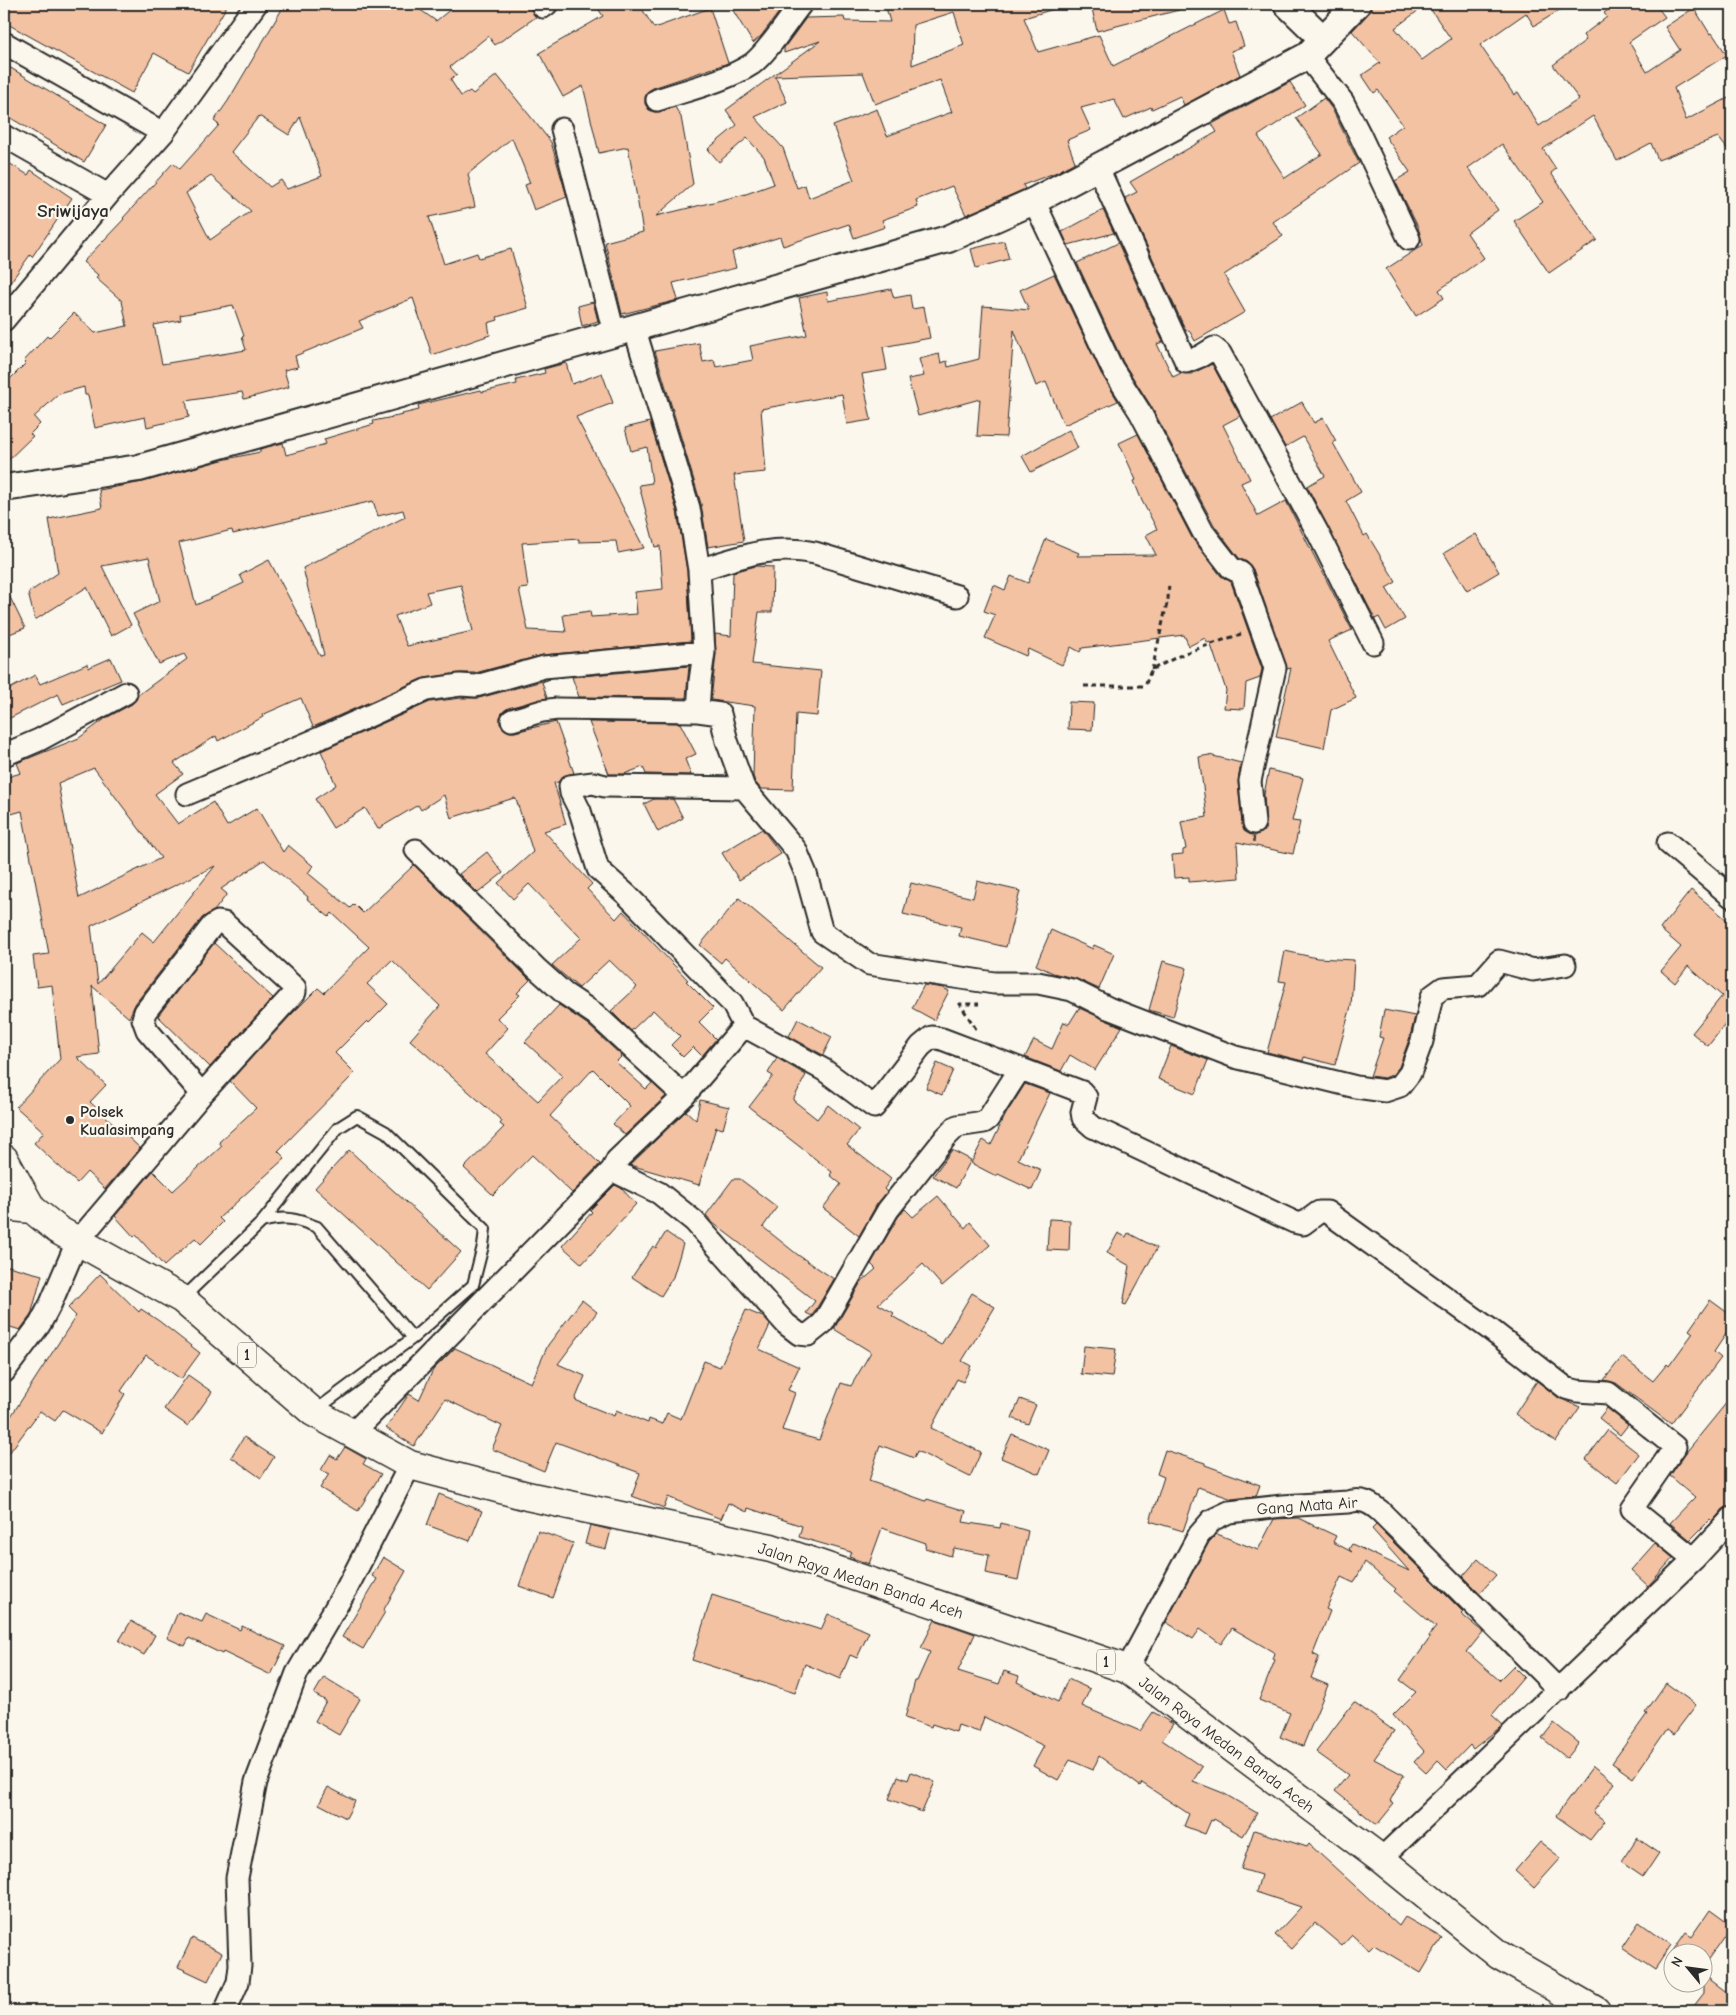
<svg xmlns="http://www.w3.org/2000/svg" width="1736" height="2015" font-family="'Comic Neue',sans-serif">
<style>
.building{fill:#f3c2a3;stroke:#2b2b2b;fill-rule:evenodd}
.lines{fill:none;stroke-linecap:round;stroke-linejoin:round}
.service-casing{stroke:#2b2b2b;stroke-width:14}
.minor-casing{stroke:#2b2b2b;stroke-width:25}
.tertiary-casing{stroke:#2b2b2b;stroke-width:30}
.trunk-casing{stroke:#2b2b2b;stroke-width:31}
.path{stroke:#2b2b2b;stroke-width:3;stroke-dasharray:5 4;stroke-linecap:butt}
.service{stroke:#fbf7ec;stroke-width:10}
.minor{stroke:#fbf7ec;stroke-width:21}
.tertiary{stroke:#fbf7ec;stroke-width:26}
.trunk{stroke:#fbf7ec;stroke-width:28}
.poi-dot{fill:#2b2b2b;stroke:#fbf7ec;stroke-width:2}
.labels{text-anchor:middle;stroke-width:4.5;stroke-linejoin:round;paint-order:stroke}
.shield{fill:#fbf7ec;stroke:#696865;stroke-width:1}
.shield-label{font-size:15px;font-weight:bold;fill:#2b2b2b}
.poi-label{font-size:16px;font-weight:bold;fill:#2b2b2b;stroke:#fbf7ec;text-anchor:start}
.street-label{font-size:16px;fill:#2b2b2b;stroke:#fbf7ec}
.quarter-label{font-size:19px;font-weight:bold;fill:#2b2b2b;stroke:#fbf7ec}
</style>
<rect width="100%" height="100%" fill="#fbf7ec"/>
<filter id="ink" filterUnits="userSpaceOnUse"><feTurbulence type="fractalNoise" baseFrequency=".02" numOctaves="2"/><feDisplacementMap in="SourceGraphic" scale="10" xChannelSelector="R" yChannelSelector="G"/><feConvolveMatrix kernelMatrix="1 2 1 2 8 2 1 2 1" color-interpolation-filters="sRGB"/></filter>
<g filter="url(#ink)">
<path class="building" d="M4 4H228L188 72 154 53 132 93 4 22Z
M285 4H412L436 21 457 4H531V9L536 17 495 45 488 36 450 67 457 75 450 79 461 96 470 91 473 94 497 75 551 142 567 197 534 210 525 185 530 183 512 138 468 174 475 207 429 217 444 264 477 253 479 258 511 249 528 308 497 317 498 320 488 323 490 335 432 355 413 298 359 321 363 328 295 356 298 367 284 370 289 387 244 399 242 392 186 401 189 417 147 427 145 417 95 428 88 395H85L84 387 59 394 34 417 40 424 30 434 33 436 4 464V385L26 363 24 361 47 336 49 338 74 313 95 333 127 326 122 301 96 278 98 275 83 262 124 219 123 218 173 163 180 169 219 125 214 121 228 101ZM259 116 289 135 300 117 322 176 287 189 281 180 270 187 231 152ZM211 176 251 211 210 240 186 193ZM233 305 244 336 242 337 246 350 162 364 154 325 181 320 180 315Z
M595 4H639L654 28 710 8 728 63 653 88 648 91 645 97V104L649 110 654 112H660L675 107 681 117 693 184 656 216 746 194 774 184 764 157 747 138 719 162 708 149 737 125 726 110 820 41 784 53V48L806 18 844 17 845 21 890 22 885 4H1056L1057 8 1024 18 1038 52 1099 35 1113 66 1224 10 1229 24 1236 22 1244 46 1231 51 1240 75 1184 105 1180 96 1152 109 1151 107 1124 119 1114 99 1081 108 1091 130 1067 140 1075 162 1057 172 1023 185 1025 189 966 215 952 186 916 200 918 207 882 220 885 227 854 238 849 224 783 246 780 237 732 252 736 268 673 283 678 300 622 314 605 242 643 232 628 147 599 153 583 86 563 97 539 53 603 16ZM954 12 964 45 912 65 913 25ZM863 73 875 104 940 80 952 112 887 136 877 109 833 126 854 180 809 198 805 185 797 188 783 148 755 117 787 102 775 76Z
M729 4H785L761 36 753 43Z
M1091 4H1178L1179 10 1097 31Z
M1372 4H1570L1534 26 1526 13 1480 45 1514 95 1518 92 1539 126 1579 99 1553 65 1586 40 1583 35 1607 17 1604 13 1616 4H1655L1665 17 1629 42 1647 72 1680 50 1665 27 1694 8 1710 34 1712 33 1727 55 1674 88 1686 120 1732 96V155L1718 137 1658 160 1651 143 1617 161 1593 116 1543 149 1556 169 1551 173 1597 240 1549 273 1514 221 1543 202 1502 144 1468 168 1498 210 1467 233 1484 258 1439 290 1444 298 1416 316 1386 269 1423 245 1418 227 1395 181 1410 172 1386 137 1403 125 1378 90 1374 93 1362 75 1380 63 1352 31 1368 14ZM1427 4 1451 39 1422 60 1395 28Z
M4 64 106 125 84 162 4 114Z
M1290 82 1305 105 1258 136 1285 178 1322 154 1296 118 1324 98 1332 109 1359 163 1273 222 1283 236 1224 275 1245 312 1195 341 1189 330 1186 331 1125 198 1137 192 1130 182 1217 132 1212 124Z
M4 160 28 175 31 170 72 198 32 257 30 255 4 291Z
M1103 210 1114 233 1068 245 1062 232Z
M1004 241 1009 259 976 268 971 249Z
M1118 243 1163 342 1157 344 1173 377 1181 373 1191 374 1212 364 1240 416 1223 425 1250 479 1241 483 1258 516 1286 501 1352 630 1328 641 1356 698 1331 710 1324 748 1276 737 1291 668 1287 669 1253 569 1247 562 1239 558 1214 525 1151 406 1123 362 1077 263Z
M1054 274 1101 373 1118 401 1064 425 1046 382 1036 386 1014 330 1006 437 977 436 980 399 918 416 908 379 924 376 919 359 939 354 941 363 947 361 948 367 979 359 983 306 1029 310 1020 290Z
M891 289 894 298 910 295 912 309 924 307 930 338 883 347 887 370 862 374 871 420 847 424 842 394 761 409 766 472 734 475 744 541 708 547 701 504 655 351 699 343 703 362 714 360 716 367 753 360 750 346 807 335 799 298 827 292 828 301Z
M593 302 598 321 582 326 578 306Z
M566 363 572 384 602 373 613 403 576 417 644 548 618 553 616 541 579 542V539L522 543 528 588 519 589 528 630 566 632 563 615 590 611 591 617 637 614 635 592 663 589 660 546 655 547 639 485 652 483 647 447 631 451 625 428 650 422 677 511 687 571 691 641 543 655 475 673H458L424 678 313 727 301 698 262 715 263 717 218 741 216 736 174 763 183 774 155 794 178 824 213 802 227 826 257 808 283 852 288 845 313 866 308 873 350 908 354 904 363 913 414 865 530 980 517 993 520 995 497 1018 508 1028 485 1054 538 1101 562 1076 525 1042 559 1005 587 1024 622 1056 616 1062 646 1089 652 1083 666 1096 625 1135 613 1124 630 1106 593 1069 550 1116 600 1164 572 1193 532 1155 493 1195 464 1168 504 1127 500 1124 502 1121 410 1040 440 1006 392 960 367 984 388 1004 369 1023 367 1021 335 1053 355 1073 278 1151 285 1158 219 1218 223 1222 201 1244 195 1238 164 1266 136 1235 134 1237 115 1216 153 1171 173 1191 222 1146 219 1142 256 1108 230 1081 291 1015 318 988 324 993 369 947 332 913 329 917 307 899 308 897 264 860 221 889 227 894 214 911 202 918 135 1004 129 1018 92 986 99 1054 77 1057 106 1085 90 1102 140 1148 105 1189 87 1172 77 1183 34 1143 44 1132 16 1107 60 1059 52 985 37 987 33 956 49 954 22 811 4 816V778L21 773 17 763 79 738 106 718 132 704 136 700 138 695 187 659 184 654 159 664 133 614 160 601 149 557 102 566 131 625 111 636 87 587 35 620 28 593 58 573 49 519 102 508 99 490 143 482 222 460 260 452V449L283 443 286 455 326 444 324 439 374 424 373 421 403 415 402 414 419 410 418 405 481 390 482 392 517 384 516 380 545 373 544 369ZM373 501 378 516 403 510 405 517 303 568 324 655 320 656 269 560 240 575 244 583 196 605 179 543 232 530 233 534ZM461 585 473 631 407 646 395 616 430 603 426 592ZM94 768 161 858 79 898 58 783ZM215 866 154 942 142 932 98 984 91 926Z
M1302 402 1314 423 1323 418 1336 441 1333 443 1361 492 1346 501 1364 536 1367 534 1396 582 1386 588 1405 619 1386 630 1379 617 1375 619 1307 486 1325 476 1303 437 1285 447 1270 420Z
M1069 430 1078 448 1031 472 1022 456Z
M1138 434 1192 538 1221 576 1231 582 1262 669 1260 678 1246 683 1244 709 1224 708 1226 690 1210 642 1208 643 1205 638 1189 646 1184 635 1082 648 1080 652 1071 647 1062 665 1028 649 1026 656 985 638 995 615 984 611 994 585 1005 590 1011 576 1028 583 1046 539 1079 553 1077 556 1156 555 1146 535 1157 529 1142 501 1134 481 1136 480 1119 443Z
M1476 534 1499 572 1467 591 1444 553Z
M756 566 773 567 772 612H759L752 664 821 671 817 716 796 714 793 790 761 789 755 782 753 776 755 706 711 700 716 654 715 634 731 636 733 572Z
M4 585 25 628 4 636Z
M111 658 121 680 63 704 58 694 4 721V692L35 675 40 684 87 664 88 668Z
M689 666 686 698 579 697 572 677Z
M550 679 542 682 547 698 508 708 503 712 500 717V724L504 729 510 732H515L556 722 574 773 563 776 558 782 554 783 566 824 544 831 592 884 587 889 616 919 623 911 688 980 686 981 713 1008 699 1022 716 1039 702 1056 693 1047 683 1057 671 1045 680 1036 653 1010 631 1031 611 1011 637 987 609 960 579 988 552 965 581 938 529 884 513 899 498 883 533 852 516 799 514 798 451 818 444 795 421 810 418 805 378 829 365 808 333 828 315 799 336 785 321 751 430 702 461 698H479Z
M1069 702 1094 703 1092 730 1068 729Z
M589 722 680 723 696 754 685 759 691 775 646 774 643 767 624 774H609Z
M1209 755 1241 763 1238 782 1242 824 1244 831 1253 835 1254 842 1255 835 1262 833 1266 828 1264 794 1269 770 1303 778 1292 821 1300 822 1293 854 1237 842 1239 878 1189 882V877L1174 878 1172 855 1183 854V850L1186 849 1181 822 1207 817 1199 757Z
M654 799H673L683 818 658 832 644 804Z
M762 829 781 854 739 880 722 853Z
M487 852 503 873 478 893 459 874Z
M977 881 1020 891 1006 947 959 936 961 927 903 914 911 883 973 898Z
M1691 890 1732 924V1016L1708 1046 1692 1033 1722 996 1688 966 1675 983 1661 971 1681 947 1660 929Z
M739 898 821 967 784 1010 725 958 721 963 700 945Z
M1051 930 1093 949 1094 945 1114 954 1099 989 1077 979 1053 973 1036 965Z
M214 943 273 998 210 1067 158 1016Z
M1285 951 1317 958 1354 960 1351 1006 1335 1065 1304 1057 1303 1061 1267 1052 1286 982 1279 981Z
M1163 961 1187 968 1173 1017 1149 1010Z
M924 985 943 988 949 991 934 1020 912 1008Z
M1079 1008 1122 1027 1095 1070 1070 1055 1061 1071 1025 1057 1034 1040 1052 1049 1064 1022 1069 1024Z
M1384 1010 1415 1016 1410 1037 1399 1067 1392 1075 1384 1078 1370 1076 1383 1038 1379 1037Z
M798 1019 832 1037 823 1055 789 1036Z
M1171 1046 1208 1060 1195 1094 1158 1079Z
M777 1058 806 1075 793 1100 817 1119 828 1105 859 1130 847 1145 891 1179 884 1189 887 1192 877 1204 859 1236 823 1208 841 1184 830 1175 832 1172 749 1107 773 1076 768 1073Z
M937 1063 953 1070 942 1095 926 1088Z
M1025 1084 1050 1093 1018 1159 1041 1170 1032 1190 998 1174 996 1176 971 1163 983 1140 991 1145 1006 1114Z
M700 1100 729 1107 723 1129 716 1127 699 1185 630 1165 686 1111 696 1120Z
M349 1150 461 1252 427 1290 315 1188Z
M952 1150 971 1160 956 1188 933 1176Z
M733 1179H740L777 1207 763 1227 798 1255 834 1279 812 1316 806 1313 815 1301 713 1223 706 1215Z
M615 1185 621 1188 636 1204 582 1264 562 1246 592 1212 590 1210Z
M938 1196 965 1228 970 1222 990 1245 942 1286 923 1264 878 1304 894 1313 892 1316 941 1345 972 1293 995 1307 962 1361 971 1366 963 1382 957 1379 931 1428 981 1452 970 1477 917 1451 914 1458 880 1445 869 1481 926 1501 927 1499 966 1511 963 1522 1000 1528 1001 1523 1028 1531 1018 1580 986 1573 989 1555 954 1548 951 1556 925 1548 926 1543 882 1528 869 1564 849 1557 851 1552 799 1537 802 1526 748 1508 747 1512 728 1503 721 1519 668 1497 664 1508 632 1496 640 1473 556 1442 544 1471 492 1449 502 1426 445 1399 414 1446 386 1428 409 1394 419 1400 433 1370 455 1348 531 1383 548 1345 582 1300 597 1312 558 1364 585 1376 575 1400 614 1416 616 1410 648 1423 649 1419 662 1424 667 1413 681 1419 704 1361 720 1367 746 1310 763 1317 770 1325 759 1349 799 1367 788 1390 795 1393 782 1430 819 1440 841 1383 851 1386 871 1352 834 1329 861 1282 876 1269 871 1264 898 1217 905 1209 913 1217Z
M1049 1219 1070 1220 1069 1251 1047 1250Z
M666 1232 683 1244 673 1277 661 1296 632 1277 653 1246 656 1248Z
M1118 1233 1126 1237 1128 1233 1157 1248 1126 1305 1123 1304 1130 1266 1107 1253Z
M4 1265 42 1275 31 1315 20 1330 4 1325Z
M100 1274 139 1312 141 1309 159 1321 200 1353 181 1379 146 1355 121 1391 125 1394 102 1433 63 1410 55 1421 40 1411 4 1460V1427L76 1316 68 1308Z
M1710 1300 1732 1316V1325L1714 1352 1721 1358 1671 1424 1616 1383 1604 1380 1622 1357 1653 1381 1667 1364 1669 1366 1693 1333 1689 1330Z
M1084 1346 1116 1349 1112 1377 1081 1374Z
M188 1375 212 1392 188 1426 164 1409Z
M1537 1381 1559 1398 1580 1407 1556 1442 1515 1414Z
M1732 1396V1506L1723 1509 1712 1522 1710 1520 1690 1540 1670 1523 1695 1497 1670 1476 1684 1455Z
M1020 1399 1036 1405 1028 1424 1012 1418Z
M1607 1408 1628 1425 1620 1435 1599 1418Z
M1608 1430 1639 1454 1617 1483 1586 1459Z
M1012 1434 1049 1450 1039 1474 1001 1458Z
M244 1437 274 1457 261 1478 231 1457Z
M345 1447 366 1459 363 1464 381 1474 358 1511 320 1488 329 1474 321 1470 330 1455 337 1459Z
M1165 1450 1205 1463V1465L1260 1485 1256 1496 1232 1499 1198 1487 1183 1531 1150 1521 1164 1477 1157 1474Z
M439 1494 482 1511 470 1541 427 1525Z
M1298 1518 1336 1536 1333 1542 1352 1552 1349 1549 1352 1544 1409 1571 1372 1529 1376 1525 1463 1612 1461 1614 1483 1632 1467 1652 1499 1680 1513 1666 1524 1677 1492 1715 1503 1725 1473 1749 1470 1745 1447 1769 1438 1760 1426 1773 1414 1762 1424 1751 1393 1715 1416 1692 1400 1680 1430 1638 1429 1636 1436 1627 1394 1591 1396 1589 1365 1562 1354 1583 1341 1577 1326 1609 1330 1611 1313 1654 1319 1657 1311 1678 1328 1685 1303 1746 1280 1737 1290 1713 1259 1700 1275 1660 1273 1659 1275 1653 1232 1628 1221 1644 1200 1629 1193 1639 1166 1622 1209 1542 1217 1534 1258 1550 1274 1519Z
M590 1525 611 1530 606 1549 585 1544Z
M538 1531 573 1543 553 1598 519 1586Z
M1655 1543 1673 1558 1648 1586 1631 1570Z
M383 1557 406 1571 383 1611 385 1612 363 1649 342 1637 377 1579 372 1576Z
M1478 1559 1496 1575 1480 1593 1463 1576Z
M712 1595 821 1630 828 1614 869 1632 857 1658 850 1655 840 1679 805 1664 795 1693 692 1660Z
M178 1612 202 1622 206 1614 240 1630 242 1626 285 1646 271 1675 223 1652 222 1654 189 1638 185 1646 167 1638Z
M935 1620 975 1634 958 1671 999 1684 1004 1671 1019 1676 1017 1682 1058 1702 1068 1679 1090 1689 1082 1706 1140 1731 1153 1712 1173 1724 1162 1740 1202 1767 1193 1781 1223 1793 1257 1813 1243 1836 1214 1819 1213 1821 1211 1820 1205 1834 1184 1826 1189 1814 1142 1783 1140 1786 1099 1756 1093 1770 1070 1760 1058 1780 1033 1766 1044 1746 984 1717 979 1732 958 1725 956 1732 932 1724 931 1727 905 1718 915 1681H917L930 1652 921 1648Z
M131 1621 155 1635 144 1655 119 1641Z
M324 1677 360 1699 339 1735 315 1721 326 1701 314 1694Z
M1666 1683 1696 1705 1674 1734 1667 1729 1633 1778 1612 1763 1647 1714 1645 1713Z
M1354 1702 1394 1731 1374 1759 1404 1775 1390 1801 1394 1804 1377 1825 1335 1791 1348 1775 1316 1752Z
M1554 1723 1579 1743 1567 1758 1542 1738Z
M1593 1766 1615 1783 1593 1812 1605 1821 1590 1840 1556 1816Z
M911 1772 935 1782 922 1812 889 1799 898 1776 908 1780Z
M328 1787 355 1801 346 1818 319 1804Z
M1254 1830 1307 1847 1309 1844 1399 1926 1405 1917 1442 1938 1421 1973 1374 1945 1369 1950 1352 1935 1342 1946 1315 1923 1291 1949 1275 1935 1301 1907 1256 1892 1261 1875 1241 1869Z
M1637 1838 1659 1853 1643 1877 1621 1862Z
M1540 1842 1561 1858 1534 1888 1515 1871Z
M1710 1910 1732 1926 1704 1966V1952H1674V1958L1670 1955 1686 1932 1692 1936Z
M1639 1922 1671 1945 1655 1969 1622 1947Z
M192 1938 222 1953 208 1981 178 1967Z
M1704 1975 1732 1996 1723 2011H1690L1704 1993Z"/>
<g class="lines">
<g class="service-casing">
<path id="service" d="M262 1222 338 1128 357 1116 386 1132 485 1229 483 1246 473 1285 413 1338 316 1410
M183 1298 262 1222C285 1216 295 1218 317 1227L413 1338"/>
</g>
<g class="minor-casing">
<path id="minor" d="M543 7 547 4
M4 43 163 133
M1307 56 1343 102 1360 135 1409 239
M657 100C687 90 726 81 752 64 768 52 788 20 801 4
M562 129 614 333
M4 136 108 195
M1098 168 1186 362 1201 356 1214 348 1220 353 1318 533 1373 643
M1034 201 1112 368 1140 412 1203 532 1231 568 1241 573 1275 668 1250 781 1254 823
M4 320 108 195 163 133 256 4
M699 570C740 557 772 544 815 553L957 596
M512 720 542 711 557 709 698 711
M4 755 39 740 126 693
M744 788 796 850 806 874 822 932 869 964 994 983H1038L1072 990 1108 1008 1235 1057 1356 1087 1385 1091 1400 1086 1410 1073 1422 1041 1432 996 1443 988 1478 985 1499 961 1533 970 1565 965
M187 794 327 735 426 690 460 685 476 686 544 667 704 652
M1668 843 1732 897
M416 850 536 968 565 994 595 1014 684 1096
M744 1026 824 1070 874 1107 921 1046 932 1037 942 1039 1082 1092 1086 1097 1082 1112 1083 1118 1093 1127 1294 1222 1303 1224 1319 1212H1327L1491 1330 1566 1388 1577 1391 1608 1393 1675 1447 1632 1509 1694 1559
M612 1170 659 1193 694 1221 786 1324 799 1334 808 1335 823 1323 888 1210 946 1137 957 1126 984 1122 988 1119 1020 1069
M4 1372 40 1324 51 1303 77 1242 202 1094 295 992V988L224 923 218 922 212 926 145 1012 143 1019 147 1030 202 1094
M352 1434 612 1170 617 1160 684 1096 744 1026 732 1003 720 991 627 895 598 869 580 811 571 793 570 786 593 783 605 786 744 788 727 741 720 714 698 711 700 681 704 652 699 570 689 508 634 327
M1127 1669 1199 1535 1212 1520 1229 1512 1282 1506 1348 1502C1361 1498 1369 1502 1380 1511L1559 1690
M1381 1859 1694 1559 1732 1518
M227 2007 238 1982 240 1966 237 1878 256 1782 297 1673 347 1588 410 1465"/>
</g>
<g class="tertiary-casing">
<path id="tertiary" d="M1287 4 1323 39
M4 488 139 468 948 239 1034 201 1307 56 1357 4"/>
</g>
<g class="trunk-casing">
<path id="trunk" d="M4 1159 32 1209 58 1230 182 1299 313 1412 410 1465 527 1496 771 1548 1127 1669 1381 1859 1499 1955 1596 2011
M4 1206 32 1209"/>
</g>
<path class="path" d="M1152 670 1168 599 1169 582
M1084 686H1145L1151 670 1185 653 1241 634
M976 1029 960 1004H979"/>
<use href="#service" class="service"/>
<use href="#minor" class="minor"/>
<use href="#tertiary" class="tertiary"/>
<use href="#trunk" class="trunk"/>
</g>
</g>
<circle class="poi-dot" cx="70" cy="1120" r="5"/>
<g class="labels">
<g class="shield">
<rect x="238" y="1342.5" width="18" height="25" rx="4"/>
<rect x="1097" y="1649.5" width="18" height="25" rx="4"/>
</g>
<g class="shield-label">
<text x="247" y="1360">1</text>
<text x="1106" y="1667">1</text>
</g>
<g class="poi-label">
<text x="80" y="1117">Polsek<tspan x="80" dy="18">Kualasimpang</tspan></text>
</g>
<g class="street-label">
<text transform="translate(1307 1505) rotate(-4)" y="6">Gang Mata Air</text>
<text transform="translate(861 1580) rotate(18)" y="6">Jalan Raya Medan Banda Aceh</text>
<text transform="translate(1227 1744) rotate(37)" y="6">Jalan Raya Medan Banda Aceh</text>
</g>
<g class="quarter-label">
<text x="73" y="217">Sriwijaya</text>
</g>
</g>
<rect width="1736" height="2015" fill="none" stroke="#fbf7ec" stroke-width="20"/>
<rect x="10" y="10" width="1716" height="1995" fill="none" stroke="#2b2b2b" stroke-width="2" filter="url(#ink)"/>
<g transform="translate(1688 1968) rotate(299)"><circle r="24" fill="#fbf7ec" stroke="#a8a59f"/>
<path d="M0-4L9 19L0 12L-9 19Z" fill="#2b2b2b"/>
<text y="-8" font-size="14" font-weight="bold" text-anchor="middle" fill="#2b2b2b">N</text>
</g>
</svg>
